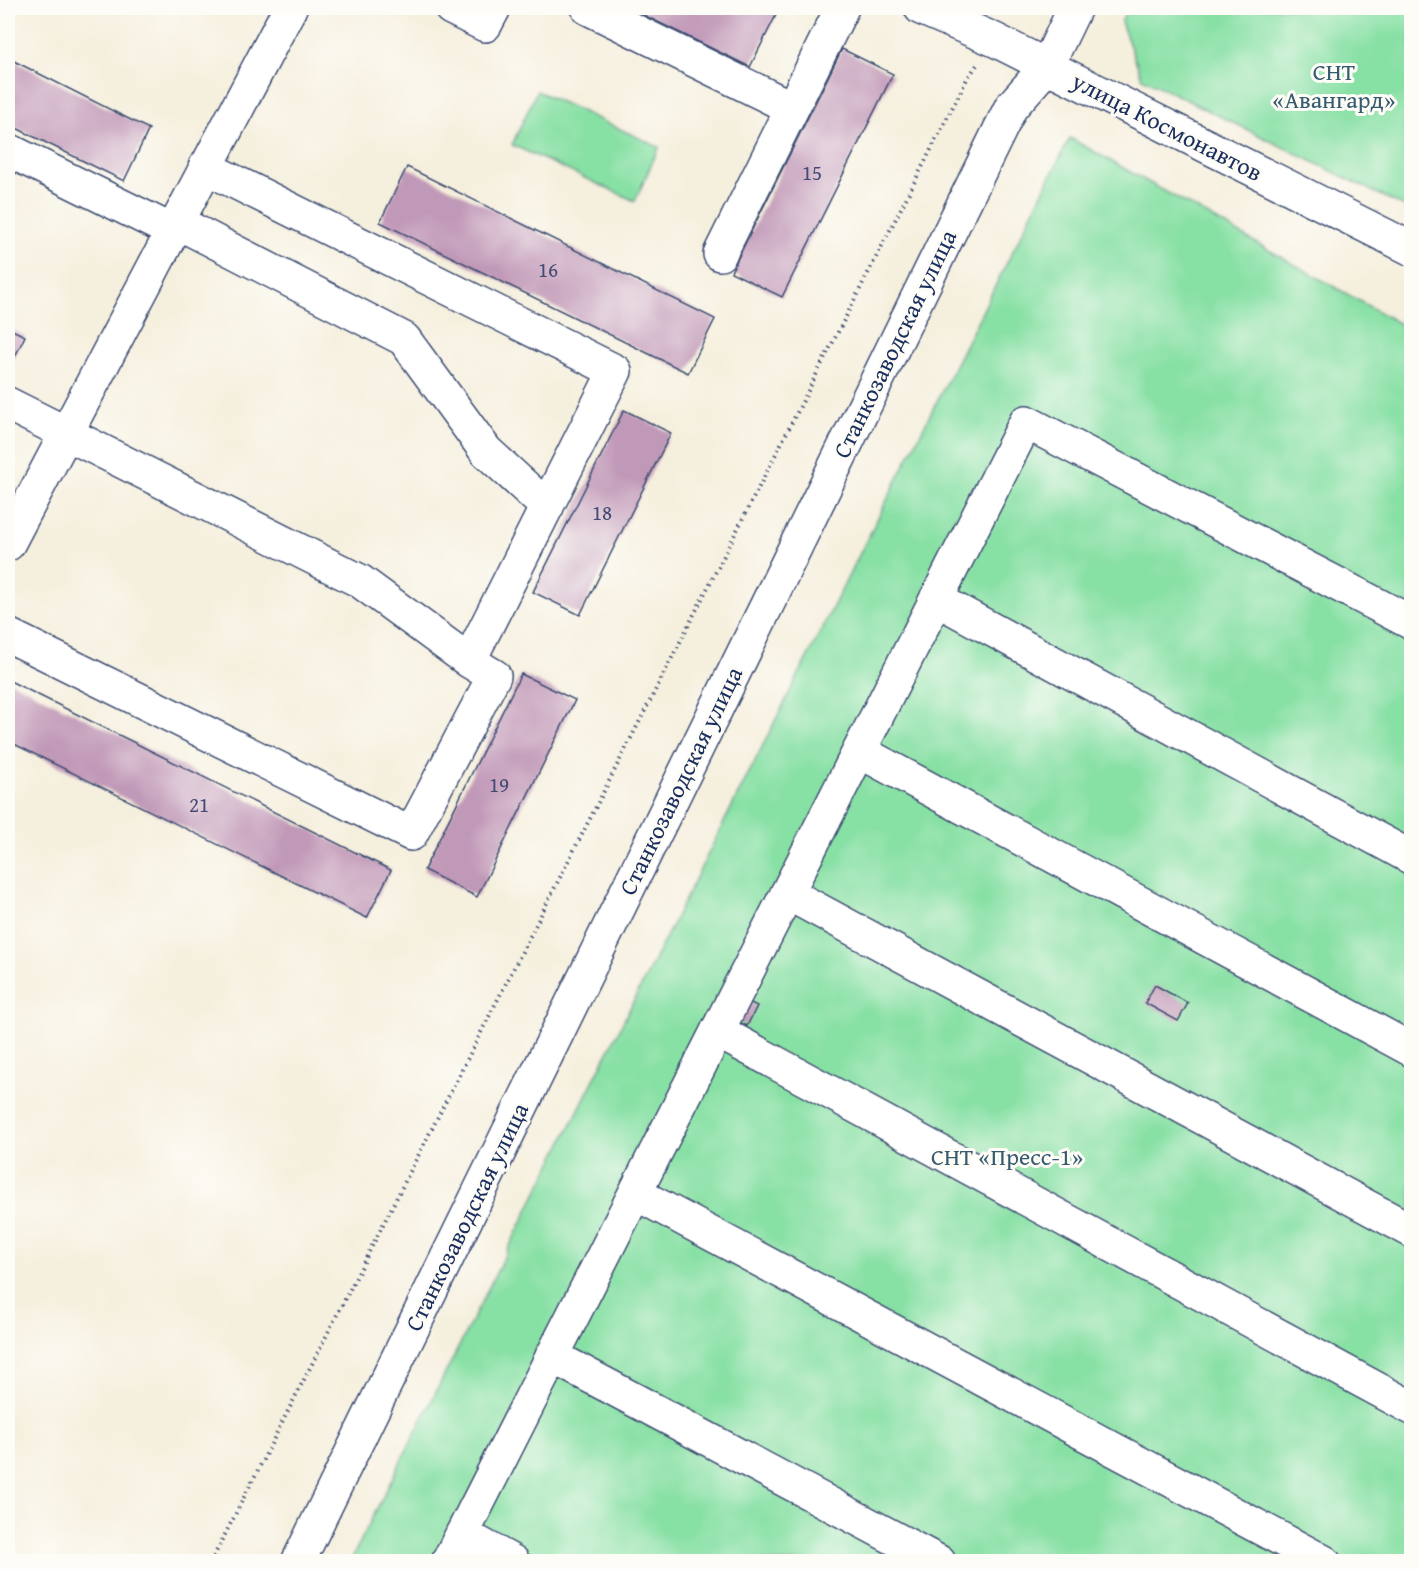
<svg xmlns="http://www.w3.org/2000/svg" width="1419" height="1569" font-family="'Gentium Book Plus',serif">
<style>
.green{fill:#87e0a4;stroke:#518881;stroke-width:1.5}
.building{fill:#c199b8}
.lines{fill:none;stroke-linecap:round;stroke-linejoin:round}
.minor-casing{stroke:#3c4c71;stroke-width:36}
.path{stroke:#3c4c71;stroke-width:4;stroke-dasharray:1.5 4.5;stroke-linecap:butt}
.minor{stroke:#fff;stroke-width:33}
.labels{text-anchor:middle;stroke-width:6;stroke-linejoin:round;paint-order:stroke}
.number-label{font-size:21px;fill:#444a74}
.park-label{font-size:24px;fill:#365b70;stroke:#fdfcf7}
.street-label{font-size:24px;fill:#1b2f5e;stroke:#fdfcf7}
</style>
<rect width="100%" height="100%" fill="#fdfcf7"/>
<filter id="ink" filterUnits="userSpaceOnUse"><feTurbulence type="fractalNoise" baseFrequency=".0167" numOctaves="2"/><feDisplacementMap in="SourceGraphic" scale="12" xChannelSelector="R" yChannelSelector="G"/><feConvolveMatrix kernelMatrix="1 2 1 2 8 2 1 2 1" color-interpolation-filters="sRGB"/></filter>
<filter id="wash" filterUnits="userSpaceOnUse"><feTurbulence type="fractalNoise" baseFrequency=".008" numOctaves="4" result="noise"/><feDisplacementMap in="SourceGraphic" scale="24" xChannelSelector="R" yChannelSelector="G"/><feGaussianBlur stdDeviation="1.35" result="paint"/><feColorMatrix in="noise" values="0 0 0 0 0 0 0 0 0 0 0 0 0 0 0 0 0 1.4 0 .05"/><feComposite in="paint" operator="in"/></filter>
<g filter="url(#wash)">
<rect width="100%" height="100%" fill="#f5efdd"/>
<path class="green" d="M1128 8H1411V210L1142 78 1121 22Z
M537 91 659 147 635 201 512 145Z
M1070 138 1411 330V1561L350 1562Z"/>
<g id="blocks">
<path class="building" d="M629 8H762L776 15 750 67Z
M842 49 893 74 782 297 731 272Z
M8 58 149 129 124 181 8 124Z
M407 167 715 319 688 373 380 222Z
M8 328 25 336 8 371Z
M624 410 671 433 580 615 533 592Z
M521 674 575 700 477 897 424 870Z
M8 680 391 870 367 918 8 741Z
M1155 985 1188 1003 1178 1021 1145 1003Z
M743 999 757 1006 747 1026 733 1019Z"/>
</g>
</g>
<g filter="url(#ink)">
<use href="#blocks" fill-opacity="0" stroke="#3c4c71" stroke-width="1.5"/>
<g class="lines">
<g class="minor-casing">
<path id="minor" d="M451 8 485 25 494 8
M588 8 792 108
M921 8 995 40 1412 249
M8 150 172 231
M205 167 615 371 469 661
M177 222 404 339 486 451 547 507
M720 254 842 8
M8 404 360 581 469 661 494 676 411 834 8 635
M8 544 290 8
M936 599 1412 858
M859 751 1412 1050
M787 893 1412 1231
M717 1031 1412 1408
M635 1193 1324 1562
M552 1356 939 1562
M462 1534 513 1562
M298 1562 1011 107 1047 66 1075 8
M448 1562 1026 422 1412 623"/>
</g>
<path class="path" d="M211 1562 967 79 977 65"/>
<use href="#minor" class="minor"/>
</g>
</g>
<g class="labels">
<g class="number-label">
<text x="812" y="180">15</text>
<text x="548" y="277">16</text>
<text x="602" y="520">18</text>
<text x="499" y="792">19</text>
<text x="199" y="812">21</text>
</g>
<g class="park-label">
<text x="1334" y="80">СНТ<tspan x="1334" dy="28">«Авангард»</tspan></text>
<text x="1007" y="1165">СНТ «Пресс-1»</text>
</g>
<g class="street-label">
<text transform="translate(1167 127) rotate(27)" y="8">улица Космонавтов</text>
<text transform="translate(895 344) rotate(-64)" y="8">Станкозаводская улица</text>
<text transform="translate(681 781) rotate(-64)" y="8">Станкозаводская улица</text>
<text transform="translate(467 1217) rotate(-64)" y="8">Станкозаводская улица</text>
</g>
</g>
<rect width="1419" height="1569" fill="none" stroke="#fdfcf7" stroke-width="30"/>
</svg>
